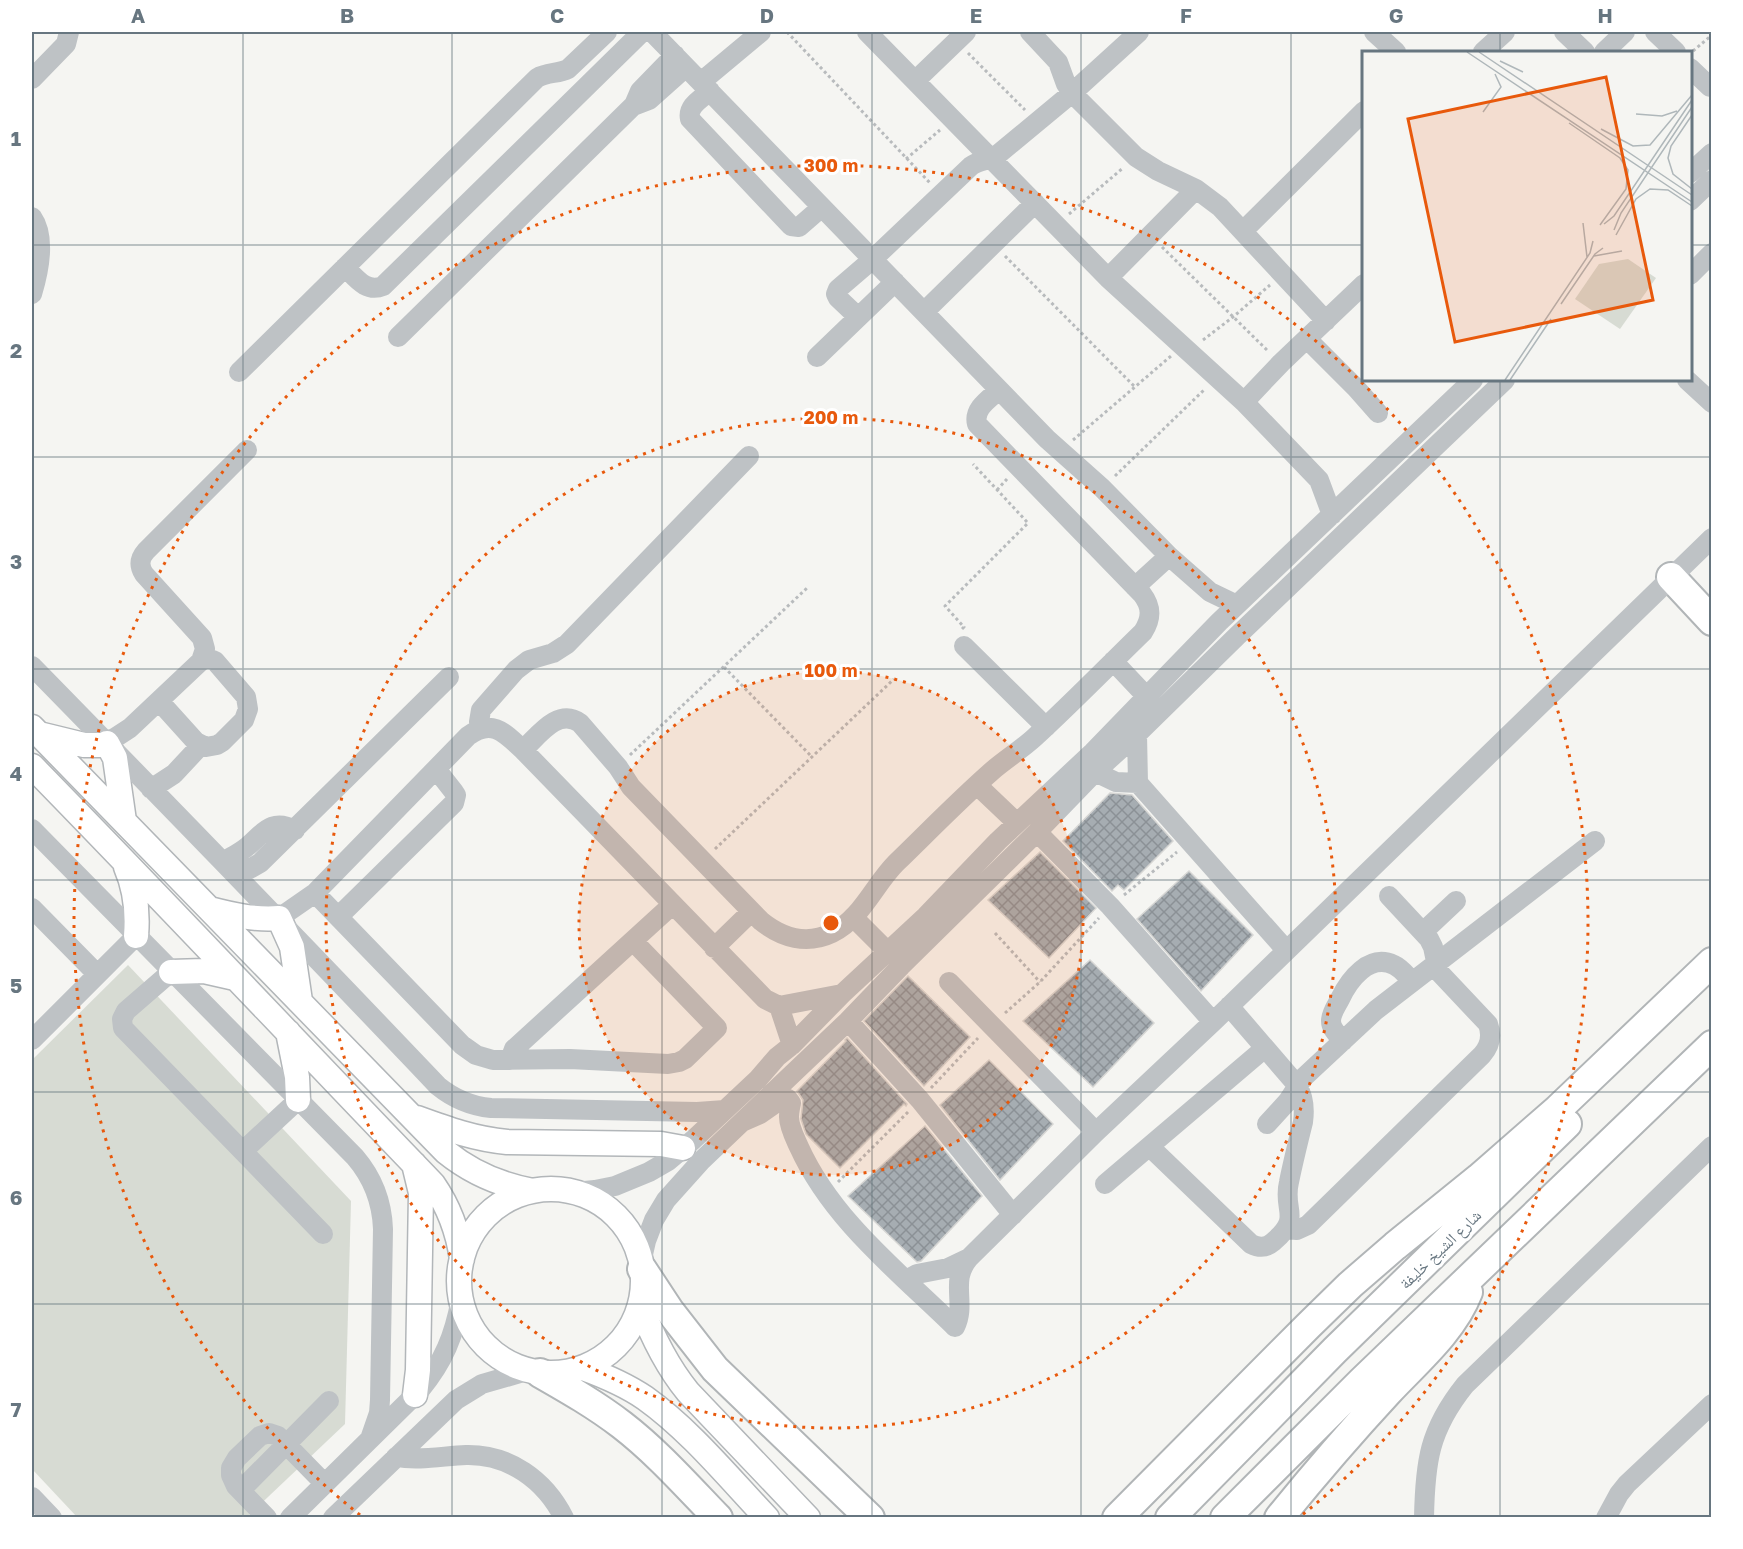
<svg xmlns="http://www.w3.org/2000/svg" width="1743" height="1549" font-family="'Golos Text','Noto Naskh Arabic',sans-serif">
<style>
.pitch{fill:#d7dbd3}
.building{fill:url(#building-cross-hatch);stroke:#d6d6d4;stroke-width:1.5}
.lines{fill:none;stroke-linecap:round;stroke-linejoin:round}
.major-casing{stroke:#b2b6b9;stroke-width:27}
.highway-casing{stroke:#b1b5b7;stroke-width:32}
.path{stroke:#b8bbbd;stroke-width:3;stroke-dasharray:3 3;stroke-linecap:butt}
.minor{stroke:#bec2c5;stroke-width:20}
.major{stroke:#fff;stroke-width:24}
.highway{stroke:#fff;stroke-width:28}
.grid{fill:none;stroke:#677680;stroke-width:1.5;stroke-opacity:0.55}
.ring{fill:none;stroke:#e8590c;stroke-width:3;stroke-dasharray:3 6}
.labels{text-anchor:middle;stroke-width:6;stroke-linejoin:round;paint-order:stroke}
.street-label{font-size:16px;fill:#677680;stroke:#fff}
.inset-road{fill:none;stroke:#afb7ba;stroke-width:1.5}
.view{fill:#e8590c;fill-opacity:0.15;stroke:#e8590c;stroke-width:3}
.inset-edge{fill:none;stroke:#677680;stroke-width:3}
.centre{fill:#e8590c;stroke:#fff;stroke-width:3}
.ring-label{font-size:18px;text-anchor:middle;font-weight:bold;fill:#e8590c;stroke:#fff;stroke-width:6;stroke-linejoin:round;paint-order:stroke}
.neatline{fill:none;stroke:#677680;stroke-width:2}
.grid-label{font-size:20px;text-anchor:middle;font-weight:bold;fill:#677680}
</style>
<defs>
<pattern id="building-cross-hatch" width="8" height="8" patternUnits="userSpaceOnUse" patternTransform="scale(1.5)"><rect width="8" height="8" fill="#a6adb2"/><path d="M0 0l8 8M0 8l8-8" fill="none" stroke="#8b9196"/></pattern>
</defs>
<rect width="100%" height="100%" fill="#f5f5f2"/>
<path class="pitch" d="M128 965 351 1201 345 1424 247 1517H77L32 1469V1060Z"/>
<path class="building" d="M1110 793 1132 795 1173 841 1124 890 1118 885 1112 891 1063 841Z
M1040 852 1096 908 1049 958 988 900Z
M1189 871 1253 935 1201 991 1137 919Z
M1090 960 1154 1023 1093 1087 1023 1021Z
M908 976 970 1037 924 1086 864 1021Z
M847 1038 907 1104 906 1106 904 1104 840 1168 806 1134 801 1119 803 1100 797 1091 846 1041 845 1040Z
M989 1060 1053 1124 1000 1180 940 1105Z
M925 1126 982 1196 921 1261 917 1262 848 1196Z"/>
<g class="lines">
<g class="major-casing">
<path id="major" d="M32 727 446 1152C472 1173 500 1185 533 1191
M39 734 84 745H106L107 743 115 758 124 821
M32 766C167 904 299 1045 433 1184 449 1207 458 1231 462 1259
M126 867C136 890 138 912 136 936
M210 909C233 915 255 920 279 918L292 947 300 1001
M171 972 204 971 235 978
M288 1032 297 1077 298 1100
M417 1118C447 1129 475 1139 507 1142L661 1144 683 1148
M414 1164 421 1193 418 1370 415 1395
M459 1281a92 92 0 1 1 184 0a92 92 0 1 1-184 0Z
M640 1304C652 1336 666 1365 688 1392L808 1518
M583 1368C605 1376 626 1385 645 1398 690 1430 729 1478 767 1518"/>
</g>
<g class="highway-casing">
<path id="highway" d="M1671 577 1712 621
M642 1269 669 1310 715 1369 870 1518
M540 1373C568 1389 596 1405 622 1425 657 1452 687 1486 718 1518
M1117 1518 1308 1326 1350 1285 1395 1246 1479 1178 1558 1109 1712 962
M1170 1518 1335 1350 1567 1124
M1225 1518 1362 1381 1712 1045
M1279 1518C1314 1475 1350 1433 1388 1392 1416 1362 1453 1331 1468 1292"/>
</g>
<path class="path" d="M787 32 930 183
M1693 51 1712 35
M968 53 1025 110
M906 159 940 130
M1069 214 1123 168
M1162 247 1269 352
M1005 256 1135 387
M1203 340 1233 317 1270 285
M1073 440 1171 356
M1115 476 1205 389
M997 490 1007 479
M962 629 964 627 945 606 1028 523 973 464
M724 667 812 757
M630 755 807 588
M715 849 894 679
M1124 895 1177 852
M995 933 1040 982
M1005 1013 1040 982 1099 918
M931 1088 978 1038
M838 1182 908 1112"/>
<path class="minor" d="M652 32 1047 439 1102 488 1169 556 1210 592 1237 605
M867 32 1108 278 1244 402 1319 480 1332 515
M1030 32 1058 62 1066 84 1072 93 1136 157 1158 171 1196 189 1220 207 1326 321
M1374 32 1396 52
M1564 32 1585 52
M1655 32 1676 52
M1483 52 1505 32
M1604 52 1625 32
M1690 68 1710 87
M32 79 66 44 69 32
M915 81 966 32
M701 82 761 32
M710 91C701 99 687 106 690 119L791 226 799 227 822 207
M636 105 649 100 686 67
M1690 173 1712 153
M1690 201 1712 180
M32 217C46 237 39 271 32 294
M1243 231 1364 111
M345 267C356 278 366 293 383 286L642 32
M1690 275 1712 253
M1108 278 1196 189
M924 312 1035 203
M858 317 838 298 836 294 838 289 873 259 971 166C979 160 988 161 996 156L1072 93 1139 32
M398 337 634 105 640 91 675 55
M1307 339 1356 388 1378 413
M817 357 895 282
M239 372 537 78C547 72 558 74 568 69L607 32
M1687 380 1712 403
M1244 402 1281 363 1364 284
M1135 587 1169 556
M964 646 1046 727
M1113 661 1147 697
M32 666C168 805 304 945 438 1086 454 1099 470 1106 491 1108L697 1112 725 1110
M159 701 196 742 206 747 217 745 222 742 244 720 248 709 246 697 215 661 204 656
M481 729 479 722 481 710 516 670 529 660 553 653 567 644 749 456
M1137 734 1138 783 1286 950
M107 743 130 728 201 661 205 649 202 638 144 574C139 566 139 559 146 551L247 450
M523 750C538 736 558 707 580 723L618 767 631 787 761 921C782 938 807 945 832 933 862 918 874 885 896 863 928 832 959 800 992 771 1006 759 1022 749 1035 737 1072 703 1107 667 1143 632 1152 618 1152 607 1142 594L977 424C973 409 989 399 999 390
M1098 761 1095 772 1116 782 1138 783
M977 785 1017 823
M151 789 174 774 201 745
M32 829 355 1157C373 1178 382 1201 383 1229L380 1400 379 1413 370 1439
M1037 832 1110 906 1213 1022
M223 862C231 857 241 852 248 846 264 832 272 818 295 830
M237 876 260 863 449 677
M315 893 462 1045 476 1055 493 1060 570 1059 668 1064 679 1062 685 1059 717 1028 633 941
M32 908 97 974
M338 917 454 803 456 795 454 792 436 769
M853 917 888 952
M279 918 315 893 468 736C492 718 505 733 523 750L765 999 779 1006 842 994
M1423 932 1456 901
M714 948 751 912
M171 972 126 1011 122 1019 123 1028 323 1234
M949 982 1096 1132
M779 1006 792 1045
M848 1021 920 1100 1013 1215
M32 1040 136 936
M1343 1041C1338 1035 1331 1029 1331 1021 1331 1013 1337 1005 1340 999 1349 980 1369 953 1394 965 1401 968 1407 976 1412 981
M510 1060 514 1049 672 905
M744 1121 760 1114 780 1100 788 1099 791 1103C790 1108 789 1112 789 1117 789 1127 795 1138 799 1147 832 1220 899 1272 955 1327 967 1303 949 1281 969 1258L1096 1132 1213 1022 1712 538
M1267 1124 1288 1101 1303 1078 1376 1010 1595 841
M1150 1147 1251 1244C1259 1248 1266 1248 1273 1242 1303 1217 1282 1211 1289 1182 1293 1162 1298 1142 1303 1122 1305 1108 1304 1097 1297 1085L1229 1006
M243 1151 298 1100
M1105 1184 1265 1048
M574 1192 595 1190 615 1186 649 1172 668 1161 693 1140 758 1079 777 1057 792 1045 842 994 926 916 998 841 1093 752 1219 622 1473 380
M1286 1229 1297 1230 1308 1225 1482 1055C1491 1045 1492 1035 1488 1024L1438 971 1433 947 1429 939 1389 896
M641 1263 646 1241 654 1220 666 1200 701 1161 848 1021 901 966 1037 832 1095 772 1137 734 1237 636 1505 380
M906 1280 917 1274 948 1268 969 1258
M396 1457C419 1461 443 1456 466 1455 509 1454 545 1480 564 1518
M241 1490 329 1401
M32 1497 52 1518
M267 1518 236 1486 231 1475V1468L237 1458 260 1436 269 1433 278 1436 324 1483
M290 1518 420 1390C444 1361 454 1336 461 1299
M333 1518 456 1400 482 1384 527 1371
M1424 1518C1425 1462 1429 1430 1465 1385L1712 1146
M1606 1518 1619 1494 1627 1484 1712 1404"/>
<use href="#major" class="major"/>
<use href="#highway" class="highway"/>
</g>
<path class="grid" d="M243 32V1518M452 32V1518M662 32V1518M872 32V1518M1081 32V1518M1291 32V1518M1500 32V52M32 245H1364M1690 245H1712M1500 380V1518M32 457H1712M32 669H1712M32 880H1712M32 1092H1712M32 1304H1712"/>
<circle cx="831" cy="923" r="252" fill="#e8590c" fill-opacity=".12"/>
<g class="ring">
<circle cx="831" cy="923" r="252"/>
<circle cx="831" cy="923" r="505"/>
<path d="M360 1515A757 757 0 1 1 1302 1515"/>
</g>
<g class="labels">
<g class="street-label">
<text transform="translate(1440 1249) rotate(-44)" y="6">شارع الشيخ خليفة</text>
</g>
</g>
<g transform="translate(1362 51)">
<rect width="330" height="330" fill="#f5f5f2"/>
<path d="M266 208 294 227 258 278 213 248 237 213Z" fill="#d7dbd3"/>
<path class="inset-road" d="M105 1 330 151M117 1 330 144M138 10 161 21M121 61 139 36 133 23M274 63 300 65 315 60M330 64 309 95 306 107 311 123 330 138M207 72 258 107 266 119 264 138 238 174M239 78 271 95 288 94 330 44M221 172 225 206M242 173 252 165 330 49M252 179 259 162 330 56M254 184 274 148 288 138 306 139 330 155M232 205 260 200M199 253 233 203 241 197M143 329 228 202 231 190M148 329 189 268"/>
<path class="view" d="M244 26 291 249 93 291 46 68Z"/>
<rect width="330" height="330" class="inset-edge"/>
</g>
<circle cx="831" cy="923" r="9" class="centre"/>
<g class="ring-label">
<text x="831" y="172">300 m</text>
<text x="831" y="424">200 m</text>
<text x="831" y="677">100 m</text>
</g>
<rect width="1743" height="1549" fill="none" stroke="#ffffff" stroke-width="66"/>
<rect x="33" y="33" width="1677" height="1483" class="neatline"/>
<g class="grid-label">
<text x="138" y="23">A</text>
<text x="347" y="23">B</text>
<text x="557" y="23">C</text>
<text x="767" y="23">D</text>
<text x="976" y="23">E</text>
<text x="1186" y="23">F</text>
<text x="1396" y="23">G</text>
<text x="1605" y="23">H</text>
<text x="16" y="146">1</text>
<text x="16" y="358">2</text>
<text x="16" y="569">3</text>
<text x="16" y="781">4</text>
<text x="16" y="993">5</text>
<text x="16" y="1205">6</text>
<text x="16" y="1417">7</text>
</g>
</svg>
